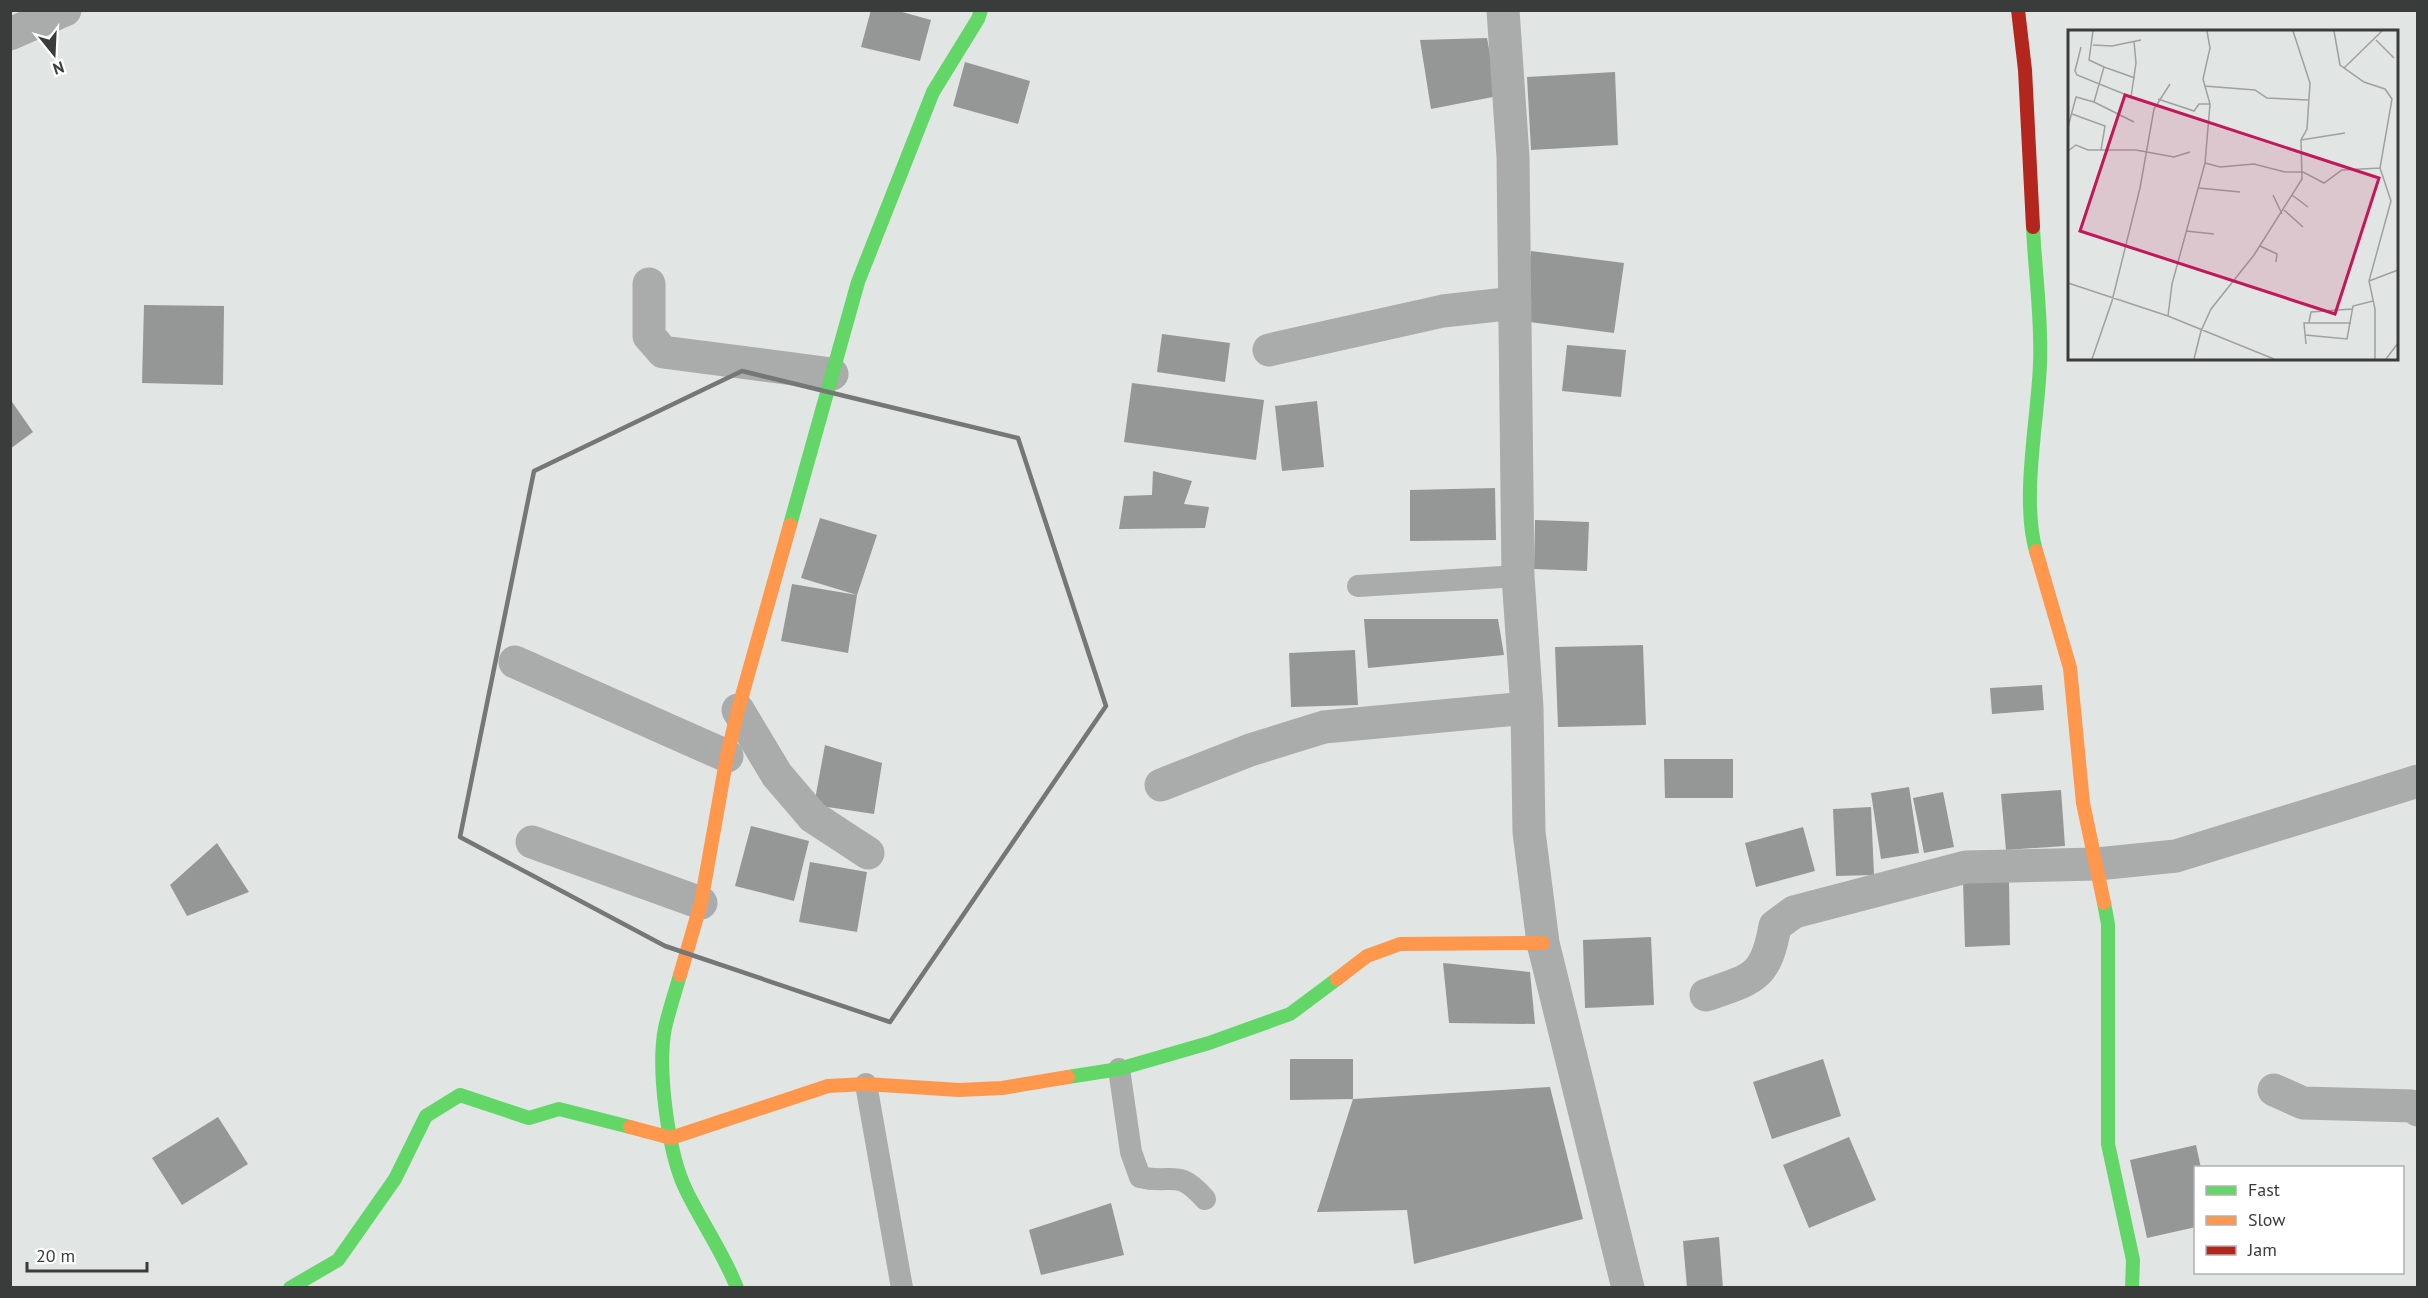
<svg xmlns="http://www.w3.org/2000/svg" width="2428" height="1298" font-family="'PT Sans',sans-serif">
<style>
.building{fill:#959796}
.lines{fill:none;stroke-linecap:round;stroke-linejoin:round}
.lane{stroke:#aaabab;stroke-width:22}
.street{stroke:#aaabab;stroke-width:33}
.fast{stroke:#63d668;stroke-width:14}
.slow{stroke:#ff974d;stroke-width:14}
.jam{stroke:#b3261e;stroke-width:14}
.marked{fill:none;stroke:#747775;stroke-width:4.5;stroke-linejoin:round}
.inset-road{fill:none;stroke:#9ea19f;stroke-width:1.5}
.view{fill:#c2185b;fill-opacity:0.15;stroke:#c2185b;stroke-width:3}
.inset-edge{fill:none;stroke:#393c3a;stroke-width:3}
</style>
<rect width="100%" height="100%" fill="#e1e5e3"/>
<path class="building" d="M871 10H895L931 20 920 61 861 47Z
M1487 38 1498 96 1431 109 1420 40Z
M965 62 1030 81 1018 124 953 106Z
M1615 72 1618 145 1531 150 1527 77Z
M1531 251 1624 263 1614 333 1522 321Z
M144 305 224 306 223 385 142 383Z
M1162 334 1230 343 1225 382 1157 372Z
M1567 345 1626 350 1621 397 1562 391Z
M1132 383 1264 400 1256 460 1124 442Z
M10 399 33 432 10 449Z
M1317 401 1324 467 1282 471 1275 406Z
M1153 471 1192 481 1184 504 1209 507 1205 528 1119 529 1124 496 1152 495Z
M1495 488 1496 540 1410 541V490Z
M820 518 877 535 857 595 801 578Z
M1535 520 1589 522 1587 571 1534 569Z
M792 584 857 595 848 653 781 641Z
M1364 619H1498L1504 655 1368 668Z
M1643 645 1646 725 1558 727 1555 647Z
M1355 650 1358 705 1291 707 1289 653Z
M2042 685 2044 710 1992 714 1990 688Z
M825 745 882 763 874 814 814 805Z
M1664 759H1733V798H1665Z
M1909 787 1919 853 1881 859 1871 793Z
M2061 790 2065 846 2006 850 2001 794Z
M1943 792 1954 847 1924 853 1913 798Z
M1871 807 1874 875 1836 876 1833 809Z
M751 826 809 841 794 901 735 886Z
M1803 827 1815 871 1756 887 1745 843Z
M217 843 249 892 187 916 170 885Z
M810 862 867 872 857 932 799 922Z
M2009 881 2010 945 1965 947 1963 882Z
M1651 937 1654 1005 1585 1008 1583 940Z
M1443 963 1530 972 1535 1024 1449 1023Z
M1290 1059H1353V1099L1550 1087 1583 1219 1414 1264 1407 1210 1317 1212 1353 1099 1290 1100Z
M1823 1059 1841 1116 1772 1139 1753 1082Z
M218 1117 248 1164 182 1205 152 1158Z
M1849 1137 1876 1200 1809 1228 1783 1165Z
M2196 1145 2201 1168H2196V1227L2147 1238 2130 1160Z
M1111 1203 1124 1255 1041 1275 1029 1230Z
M1719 1237 1723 1288H1687L1683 1241Z"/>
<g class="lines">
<path class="lane" d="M1358 586 1518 576
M1119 1069 1131 1152 1140 1177C1173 1185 1177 1167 1205 1199
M866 1084 902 1288"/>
<path class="street" d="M1503 10 1513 157 1518 576 1527 708 1529 832 1543 943 1628 1288
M10 34 65 10
M649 284V336L663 352 832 374
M1269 350 1443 311 1515 303
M515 662 727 756
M738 710 777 775 813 817 868 853
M1161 785 1250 750 1324 727 1527 708
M532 842 701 903
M1706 995C1753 979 1766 978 1775 926L1794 912 1966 867 2097 864 2176 856 2418 781
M2274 1090 2303 1103 2412 1106 2418 1110"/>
<path class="fast" d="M2033 227C2035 272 2042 319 2040 364 2038 419 2021 499 2036 551
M790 525 858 282 933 92 978 19 981 10
M2104 903 2108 924V1144L2133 1260 2132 1288
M680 975C675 993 669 1010 665 1028 657 1069 668 1153 686 1190 702 1223 724 1254 737 1288
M1068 1077 1119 1069 1209 1043 1290 1014 1337 979
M290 1288 338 1260 395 1179 426 1116 460 1095 529 1118 559 1109 630 1127"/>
<path class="slow" d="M2036 551 2070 668 2083 803 2104 903
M680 975 701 903 727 756 738 710 790 525
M1337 979 1367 956 1400 944 1543 943
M630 1127 671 1138 828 1086 866 1084 959 1090 1002 1088 1068 1077"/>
<path class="jam" d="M2018 10 2025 70 2033 227"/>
</g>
<path class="marked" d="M742 371 1018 438 1106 706 890 1022 665 946 460 837 534 471Z"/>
<g transform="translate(2068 30)">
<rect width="330" height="330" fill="#e1e5e3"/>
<path class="inset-road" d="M266 1 272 35 296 52 317 59 324 69 312 138 323 171 301 251 307 279V329M308 10 326 28M25 15 44 16 73 10M13 17 7 41 9 45 71 70M36 37 67 48M276 38 314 1M136 56 187 60 199 68 240 70M63 67 68 33 66 11M90 69 126 81 131 74H142M26 72 66 92M4 84 37 96 33 120M0 97 8 67 26 72 36 37 21 30 25 1M233 110 277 103M0 121 8 115 20 120H68L106 127 122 122M137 133 152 137 186 134 217 142H235L256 153 274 140 312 138M131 158 172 162M205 165 214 184M224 165 240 177M216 180 235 197M118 201 146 204M192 216 209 224 208 232M301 251 330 240M0 253 100 286 206 329M100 286 104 254 137 133 142 74 135 49 142 18 139 1M241 292 243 282 284 279M237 305 279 309 285 276 305 271M238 314 236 293H283M24 329 44 271 72 158 86 79 102 54M126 329 133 301 143 279 186 225 234 149 233 110 239 99 242 53 225 1M318 329 330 313"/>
<path class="view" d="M57 65 311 148 267 284 12 201Z"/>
<rect width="330" height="330" class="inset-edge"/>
</g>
<rect width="2428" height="1298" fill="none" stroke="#393c3a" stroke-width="24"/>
<rect x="2194" y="1166" width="210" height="108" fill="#ffffff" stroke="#b0b1b0" stroke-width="1.5"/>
<rect x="2206" y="1186" width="30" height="9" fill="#63d668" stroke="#b0b1b0" stroke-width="1.5"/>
<text x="2248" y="1196" font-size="18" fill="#393c3a">Fast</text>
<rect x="2206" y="1216" width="30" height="9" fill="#ff974d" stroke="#b0b1b0" stroke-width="1.5"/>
<text x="2248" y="1226" font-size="18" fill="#393c3a">Slow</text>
<rect x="2206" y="1246" width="30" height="9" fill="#b3261e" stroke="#b0b1b0" stroke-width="1.5"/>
<text x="2248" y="1256" font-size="18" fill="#393c3a">Jam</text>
<g transform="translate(54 54) rotate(162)" stroke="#ffffff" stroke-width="4.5" paint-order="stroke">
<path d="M0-4.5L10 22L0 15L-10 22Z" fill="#393c3a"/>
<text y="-9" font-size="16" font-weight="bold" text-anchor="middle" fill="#393c3a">N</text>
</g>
<path d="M27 1262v9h120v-9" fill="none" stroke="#393c3a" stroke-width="3"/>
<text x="36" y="1262" font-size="18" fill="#393c3a" stroke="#ffffff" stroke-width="4.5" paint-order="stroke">20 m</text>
</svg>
